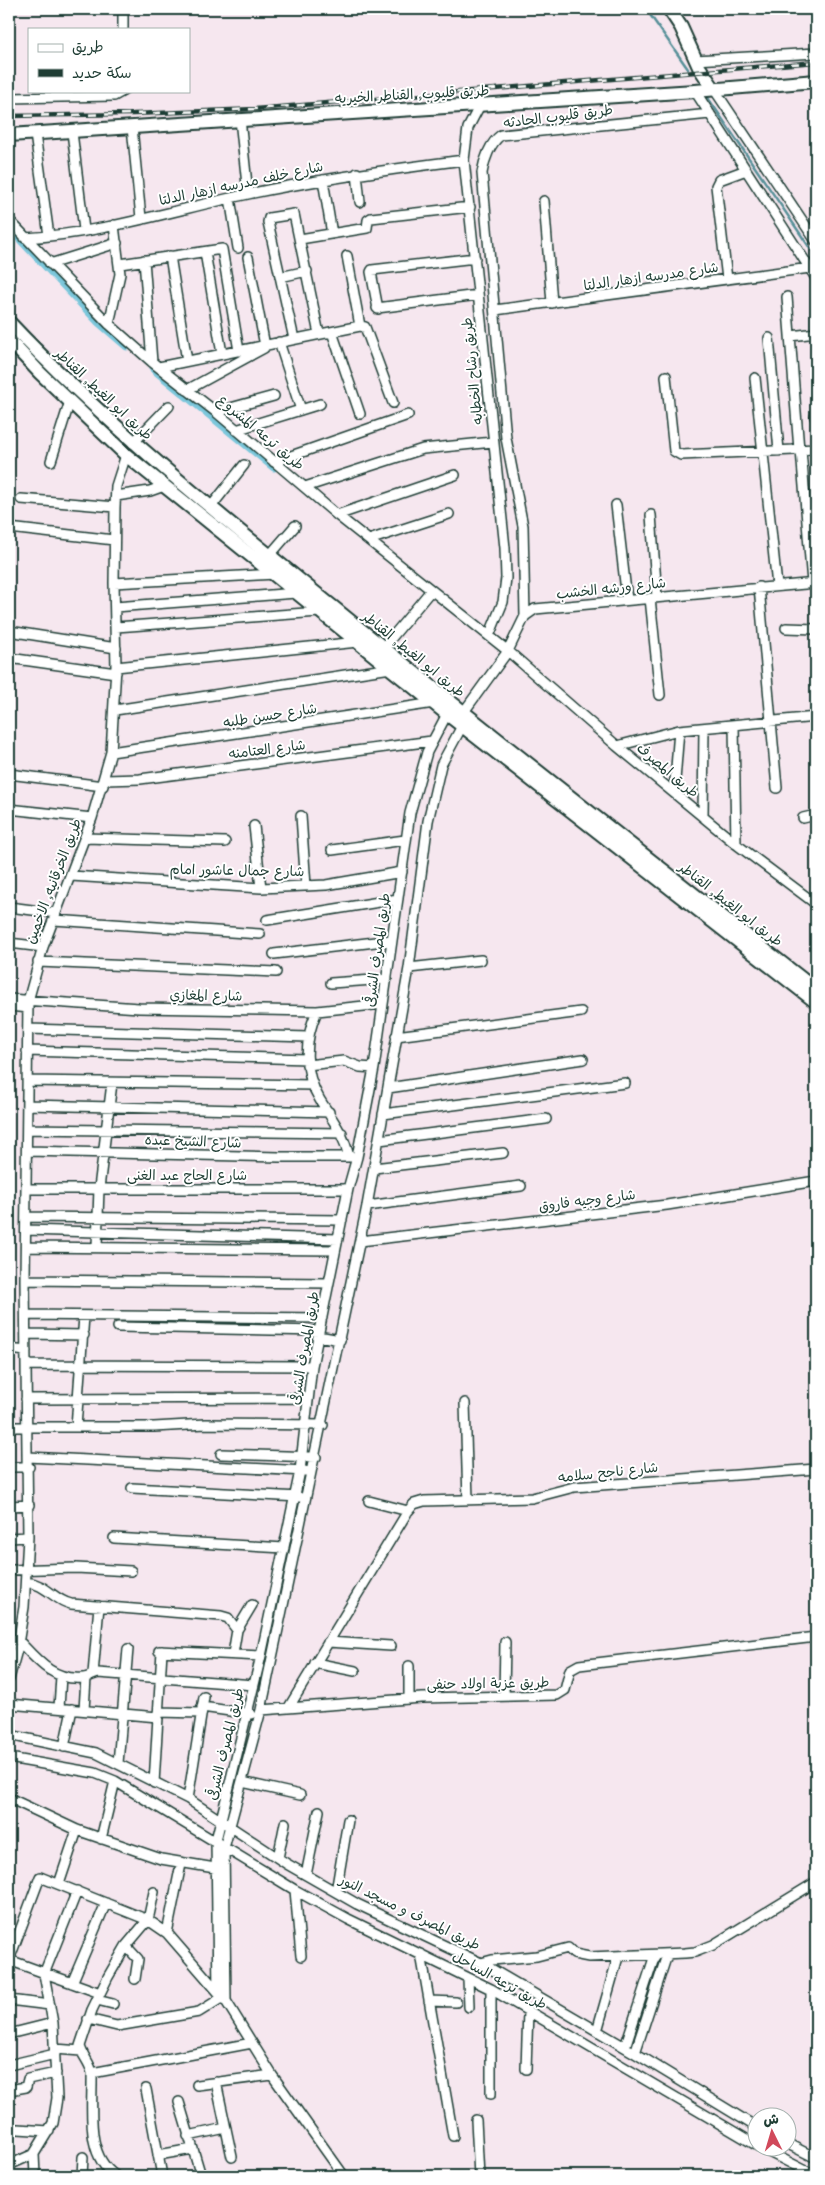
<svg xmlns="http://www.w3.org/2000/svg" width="825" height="2185" font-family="Mali,'Playpen Sans Arabic',sans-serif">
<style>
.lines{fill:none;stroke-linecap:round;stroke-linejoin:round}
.stream{stroke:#579098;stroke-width:2.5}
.canal{stroke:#7cc7db;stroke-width:9}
.street-casing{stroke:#1f3d34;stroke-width:12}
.secondary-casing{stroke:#1f3d34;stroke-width:16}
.street{stroke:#fff;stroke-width:9}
.secondary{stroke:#fff;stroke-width:12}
.rail-casing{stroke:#1f3d34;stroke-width:4.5}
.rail{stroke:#fff;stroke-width:2.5;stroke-dasharray:8;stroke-linecap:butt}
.labels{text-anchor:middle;stroke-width:4;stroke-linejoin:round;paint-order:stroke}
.street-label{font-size:14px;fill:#1f3d34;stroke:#fff}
</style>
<rect width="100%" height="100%" fill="#f6e7ef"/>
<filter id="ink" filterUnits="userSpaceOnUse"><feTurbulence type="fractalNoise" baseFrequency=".02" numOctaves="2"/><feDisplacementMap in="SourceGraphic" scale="10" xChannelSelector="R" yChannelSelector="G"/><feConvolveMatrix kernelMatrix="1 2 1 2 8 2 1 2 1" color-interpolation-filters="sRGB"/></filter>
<g filter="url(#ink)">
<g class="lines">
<path class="stream" d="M646 9 688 69
M706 95 816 257"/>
<path class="canal" d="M9 227 98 321 127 346
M154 369 274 467"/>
<g class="street-casing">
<path id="street" d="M123 9V29
M695 60 816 53
M714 89 816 241
M695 91 816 278
M9 98 114 96 123 91
M480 105 468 128 464 160 505 548 506 578 503 602 489 636
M240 119 248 194
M132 127 141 218
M72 132 84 230
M35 134 49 236
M357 173 360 202
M323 180 332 234
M230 198 238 248
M544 201 552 303
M9 220 109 324 152 362 216 412 337 515 508 651 617 746 736 844 816 904
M25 238C100 234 174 210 248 194 319 179 392 169 464 160
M300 239 367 228 368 220 371 218 470 207
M205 252 222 354
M170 256 187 361
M347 256 360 326
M248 257 265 346
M144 260 152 362
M50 264 117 243
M120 264 222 249 239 351
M280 277 307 271
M727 279 716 186 719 180 746 170
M787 297 799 450
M377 308 478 295
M378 309 371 272 372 270 475 258
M495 310 810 268
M109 324 120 274 114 225
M360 326 365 327 393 403
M332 332 360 414
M791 336 816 333
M769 338 779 451
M294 339 268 222 269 218 294 214 319 334
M279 342 301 410
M159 367 360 326
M666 376 674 451 681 455 816 449
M755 378 777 586
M187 390 264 348
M216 412 274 396
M815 417H816
M236 430 320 404
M133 443 169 406
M801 450 812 583
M51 461 70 401
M274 462 408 415
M305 487 423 449 493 442
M116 496 150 491 164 486
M21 499 115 507
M616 505 627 600
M210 508 244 465
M337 515 455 475
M651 515 657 597
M9 528 114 540
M369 540 449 514
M269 556 295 526
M114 583 276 574
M759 587 777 788
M650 598 660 695
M115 607 296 593
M525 616 523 526 506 438 482 173C484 160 490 143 501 135L710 114
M116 627 319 612
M786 628 816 629
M9 631 116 648
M383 648 428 594
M9 658 116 673
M116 667 358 642
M816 672V684
M115 710 391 668
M463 713 508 651 525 616 535 609 816 583
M734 725 736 844
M617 746 679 730 816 717
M111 752 434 703
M9 774 103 786
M105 780 140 779 432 741
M674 793 679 730
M9 809 92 818
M301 816 306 886
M703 817 704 728
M803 818 816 815
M254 826 261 888
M85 838 225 842
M332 850 405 840
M71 876 261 888 326 885 402 872
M9 907 56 913
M54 920 260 934
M267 920 398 899
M9 943 43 947
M274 954 392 940
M38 962 276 972
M409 968 481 960
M331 983 387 979
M9 999 139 1008 317 1011 383 1004
M9 1006 28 1008
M317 1011C304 1040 303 1072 320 1100 332 1119 344 1134 349 1157
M28 1029 308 1037
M396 1036 581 1012
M27 1051 307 1059
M307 1065 344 1061 360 1067 374 1068
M27 1081 313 1085
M388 1088 583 1059
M28 1105 329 1112
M383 1114 625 1083
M28 1129 342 1133
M379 1140 546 1119
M28 1151 279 1157H357
M374 1168 503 1153
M26 1189H348
M367 1206 521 1186
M26 1217 342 1220
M26 1230 338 1239
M360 1241 667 1205 816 1181
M97 1246 99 1188 112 1083
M26 1247 335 1250
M25 1280 329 1283
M26 1315 322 1318
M118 1327 319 1331
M26 1334 84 1335
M318 1336 340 1340
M9 1349 26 1351
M26 1365 312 1366
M26 1399 308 1398
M465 1403 468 1500
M9 1427H154L206 1424 323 1425
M76 1427 84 1316
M221 1454 316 1457
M28 1457 305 1471
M9 1467H29
M132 1488 299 1497
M369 1501 408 1511
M9 1506 29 1505
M9 1538 28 1537
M114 1538 284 1548
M9 1570 76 1568 131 1571
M26 1582C47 1584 53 1600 71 1604L221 1616 228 1618 237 1630
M9 1639 18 1640C37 1660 53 1681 83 1678 88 1678 93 1674 98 1673L254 1685
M328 1642 391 1646
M159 1651 261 1656
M233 1654 237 1630 252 1605
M315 1663 355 1671
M409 1666V1699
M93 1674 99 1606
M9 1679 17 1650 24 1607 28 1537 25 1280 28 1001 43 947 92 818 111 752 116 667 114 583 115 507 116 486 126 455
M504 1696 505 1642
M9 1704 158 1717
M202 1707 251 1714
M289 1707 408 1511 414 1504 424 1501 532 1498 574 1487 816 1469
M59 1708 61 1676
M84 1710 86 1678
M261 1710 422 1698 557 1695 565 1690 570 1670 579 1665 816 1637
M158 1712 201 1713
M9 1735 96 1753 188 1799 287 1864 357 1904 481 1963 635 2053 758 2128
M64 1747 72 1709
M9 1758 95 1773 115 1781 295 1890 348 1919 491 1989 758 2146
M118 1763 128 1649
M242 1782 300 1795
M154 1783 162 1651
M9 1798 77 1830 161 1859 221 1869
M188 1799 204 1697
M101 1839 115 1781
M278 1858 285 1823
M306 1875 319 1811
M59 1884 77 1830
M295 1890 301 1956
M336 1892 348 1820
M167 1933 181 1864
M126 1946 138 1959 135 1979
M421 1954 453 2136
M9 1960 40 1877 148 1920 167 1933 226 2001 272 2075 344 2176
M9 1960 100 1993
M481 1963 492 1960 537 1956 568 1948 574 1954 589 1957 685 1953 695 1952 713 1945 816 1882
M468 1978 469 2007
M72 1983 106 1903
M218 1992 216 1840 261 1656 300 1471 312 1366 348 1189 357 1157 374 1068 410 813 427 752 447 714
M9 2000 50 2005
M97 2000 113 2004
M226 2001 224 1848 261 1710 367 1206 409 968 428 821 441 765 462 726
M429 2001 456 2002
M88 2019 117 2026 199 2012 223 1997
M597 2031 618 1957
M9 2034 53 2023
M625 2047 655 1955
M55 2049 81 2051
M635 2053 667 1955
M9 2065 55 2054
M526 2069 528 2011
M92 2073 252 2043
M216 2082 232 2157
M197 2085 272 2075
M146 2089 162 2176
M9 2090 26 2087 28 2079 56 2073
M491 2094V1989
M179 2102 201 2176
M476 2120 479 2176
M18 2129 49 2131
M188 2136 226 2128
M788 2144 816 2158
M761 2148 816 2176
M158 2155 193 2149
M9 2165 34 2154
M35 2176 34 2154 53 2123 57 2098 53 2023 44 1974 77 1891
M82 2176 83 2157
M116 2176C84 2156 93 2106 92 2073 90 2062 82 2056 80 2046L92 2010 108 1977 126 1946 148 1920 154 1892"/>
</g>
<g class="secondary-casing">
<path id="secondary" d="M669 9 681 27 699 67 714 89
M9 135 695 91 816 81
M9 322C108 427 221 516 333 607 492 737 654 863 816 990
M9 340 40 373 126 455 447 714 816 1002"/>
</g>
<use href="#street" class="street"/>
<use href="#secondary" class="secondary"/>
<g class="rail-casing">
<path id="rail" d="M9 116 133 114 255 109 816 62"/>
</g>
<use href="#rail" class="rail"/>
</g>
</g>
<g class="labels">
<g class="street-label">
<text transform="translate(412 94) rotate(-3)" y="5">طريق قليوب, القناطر الخيريه</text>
<text transform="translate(558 116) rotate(-7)" y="5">طريق قليوب الحادثه</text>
<text transform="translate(241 183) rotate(-12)" y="5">شارع خلف مدرسه ازهار الدلتا</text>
<text transform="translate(651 276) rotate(-8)" y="5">شارع مدرسه ازهار الدلتا</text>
<text transform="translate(472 371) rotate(-96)" y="5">طريق رشاح الخطابه</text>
<text transform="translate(104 394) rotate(43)" y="5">طريق ابو الغيط, القناطر</text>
<text transform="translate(261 432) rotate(40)" y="5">طريق ترعه المشروع</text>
<text transform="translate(611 588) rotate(-6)" y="5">شارع ورشه الخشب</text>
<text transform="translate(414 654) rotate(39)" y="5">طريق ابو الغيط, القناطر</text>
<text transform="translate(270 715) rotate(-9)" y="5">شارع حسن طلبه</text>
<text transform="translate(267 749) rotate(-7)" y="5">شارع العتامنه</text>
<text transform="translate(668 770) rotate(40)" y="5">طريق المصرف</text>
<text transform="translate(237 870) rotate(1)" y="5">شارع جمال عاشور امام</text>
<text transform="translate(53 881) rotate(-69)" y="5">طريق الخرقانيه, الاخمين</text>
<text transform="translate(731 904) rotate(38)" y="5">طريق ابو الغيط, القناطر</text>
<text transform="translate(377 950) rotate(-82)" y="5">طريق المصرف الشرقى</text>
<text transform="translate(206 995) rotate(1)" y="5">شارع المغازي</text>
<text transform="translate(193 1141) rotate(2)" y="5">شارع الشيخ عبده</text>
<text x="187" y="1180">شارع الحاج عبد الغنى</text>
<text transform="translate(587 1200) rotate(-7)" y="5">شارع وجيه فاروق</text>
<text transform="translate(304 1348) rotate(-80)" y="5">طريق المصرف الشرقى</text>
<text transform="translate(608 1472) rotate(-6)" y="5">شارع ناجح سلامه</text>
<text transform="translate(488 1683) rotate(-1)" y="5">طريق عزبة اولاد حنفى</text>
<text transform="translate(225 1744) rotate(-76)" y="5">طريق المصرف الشرقى</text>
<text transform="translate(410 1912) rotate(26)" y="5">طريق المصرف و مسجد النور</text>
<text transform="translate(500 1980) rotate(29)" y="5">طريق ترعه الساحل</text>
</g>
</g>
<rect width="825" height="2185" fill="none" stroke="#fff" stroke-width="30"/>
<rect x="15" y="15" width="795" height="2155" fill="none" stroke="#1f3d34" stroke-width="2" filter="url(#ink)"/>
<rect x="28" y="28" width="162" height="65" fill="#ffffff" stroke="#a5b1ae"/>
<rect x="38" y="44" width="25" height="8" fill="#ffffff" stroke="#a5b1ae"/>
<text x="72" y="52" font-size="15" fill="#1f3d34">طريق</text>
<rect x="38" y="69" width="25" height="8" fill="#1f3d34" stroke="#a5b1ae"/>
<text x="72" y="78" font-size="15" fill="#1f3d34">سكة حديد</text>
<g transform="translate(772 2132) rotate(355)"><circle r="24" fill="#ffffff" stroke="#a5b1ae"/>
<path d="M0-4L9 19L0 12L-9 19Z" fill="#d1495b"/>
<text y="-8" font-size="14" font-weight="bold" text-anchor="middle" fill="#1f3d34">ش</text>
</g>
</svg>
